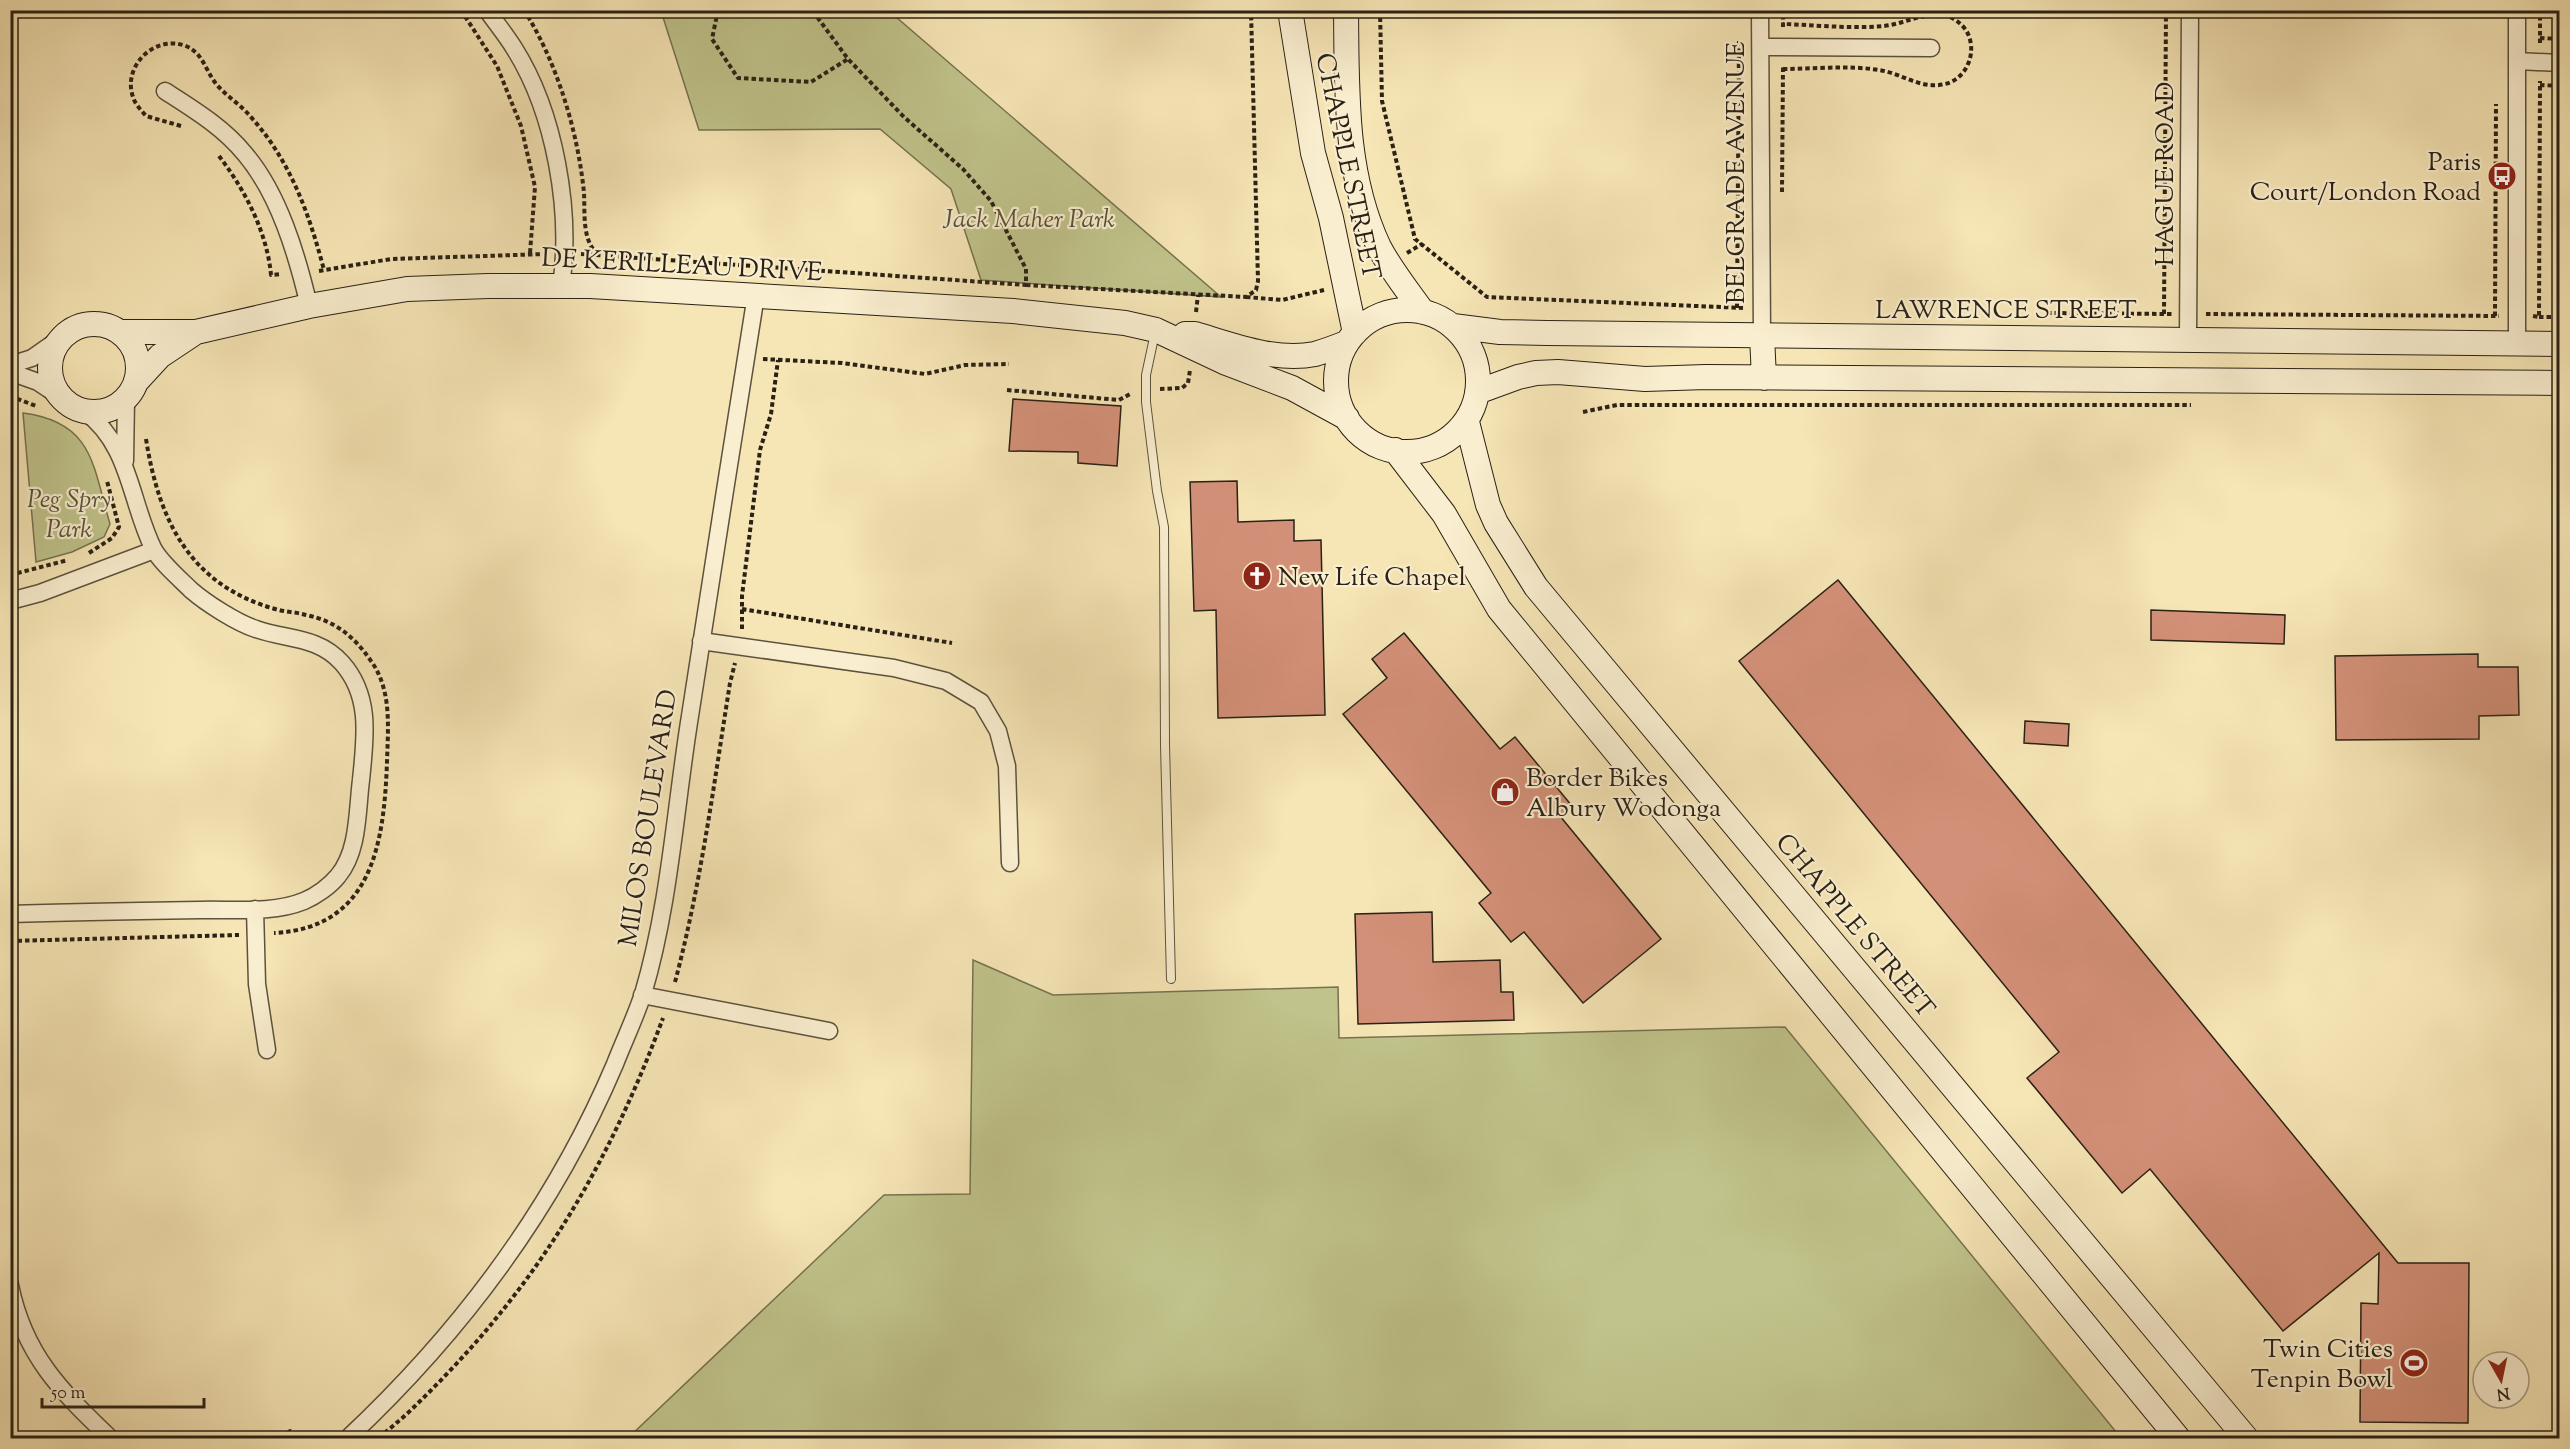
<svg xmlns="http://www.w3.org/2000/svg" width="2570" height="1449" font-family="'Sorts Mill Goudy',serif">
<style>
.green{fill:#c0c38b;stroke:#757250;stroke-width:1.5}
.building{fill:#d39078;stroke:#2a2115;stroke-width:1.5}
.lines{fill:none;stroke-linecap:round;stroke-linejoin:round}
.lane-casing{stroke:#5d523d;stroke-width:10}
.street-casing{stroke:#5d523d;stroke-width:19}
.secondary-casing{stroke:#2a2115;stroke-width:26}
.path{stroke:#2a2115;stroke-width:4;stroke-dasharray:4.5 3;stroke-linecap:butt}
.lane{stroke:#f9eecf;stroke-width:8}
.street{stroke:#f9eecf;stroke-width:16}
.secondary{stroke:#f9eecf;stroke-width:24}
.labels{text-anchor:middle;stroke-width:4.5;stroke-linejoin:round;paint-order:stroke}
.poi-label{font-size:26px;fill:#2a2115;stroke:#f9eecf;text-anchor:end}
.street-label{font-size:26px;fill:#2a2115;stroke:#f9eecf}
.park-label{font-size:26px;font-style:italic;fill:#575238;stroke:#f9eecf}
</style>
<rect width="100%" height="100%" fill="#f6e5b5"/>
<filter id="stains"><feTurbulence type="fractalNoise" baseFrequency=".00333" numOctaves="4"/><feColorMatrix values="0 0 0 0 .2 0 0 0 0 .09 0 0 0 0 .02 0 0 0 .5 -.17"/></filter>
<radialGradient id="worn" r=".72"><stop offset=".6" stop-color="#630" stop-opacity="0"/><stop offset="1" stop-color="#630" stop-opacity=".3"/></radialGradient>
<path class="green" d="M661 11H889L1221 297 981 280 951 189 880 129 699 130Z
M23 413C94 422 93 467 110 524L104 537 72 552 36 562Z
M973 960 1053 995 1338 987 1339 1038 1785 1027 2121 1438H628L884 1195 970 1194Z"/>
<path class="building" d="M1013 399 1121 406 1117 466 1078 463V452L1009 451Z
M1237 481 1238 522 1294 520V541L1321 540 1325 715 1218 718 1216 610 1194 611 1190 482Z
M1838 580 2398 1263H2469L2468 1423 2360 1422 2361 1303 2378 1304 2379 1253 2283 1331 2150 1169 2122 1193 2027 1078 2059 1052 1739 661Z
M2151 610 2285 615 2284 644 2151 640Z
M1404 633 1500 749 1515 737 1572 806 1560 816 1661 939 1583 1003 1524 932 1511 942 1479 903 1491 893 1343 714 1387 678 1372 659Z
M2478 654V667H2518L2519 715 2479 716V739L2336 740 2335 656Z
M2025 721 2069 724 2068 746 2024 743Z
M1432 912 1433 962 1500 960 1501 992H1513L1514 1020 1358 1024 1355 914Z"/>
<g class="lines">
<g class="lane-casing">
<path id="lane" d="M1155 333 1146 375V402L1157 491 1164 527 1165 745 1171 979"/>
</g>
<g class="street-casing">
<path id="street" d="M487 10C496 23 506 35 514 48 555 113 572 211 561 286
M1760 10 1762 336
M1761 47 1931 48
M2517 61 2560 63
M165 91C193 109 223 127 245 154 279 194 297 255 309 306
M2188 339 2190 10
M2517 343V10
M10 365 32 358 62 337
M10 372 38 382 62 398
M125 461 126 399
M10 601 40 593 154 550
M701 641 894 668 946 681 981 702 998 731 1007 766 1010 863
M255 909 257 984 267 1050
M10 914C74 912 137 911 200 910 233 909 272 914 304 901 316 896 330 886 338 876 359 851 357 811 361 780 365 739 372 697 342 663 318 636 287 640 256 629 237 623 206 603 191 590 179 578 160 562 153 548 130 501 130 444 84 411
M642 995 829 1031
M10 1285C24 1355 61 1391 110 1438
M348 1438C462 1331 554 1208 615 1064 624 1041 635 1018 643 994 670 903 675 809 690 716 711 576 734 435 756 295"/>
</g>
<g class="secondary-casing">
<path id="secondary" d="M1290 10 1313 153 1331 218 1355 333
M1346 10C1347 90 1344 173 1379 247 1391 270 1408 291 1423 312
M1336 381a71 71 0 1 1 142 0a71 71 0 1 1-142 0Z
M50 368a44 44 0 1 1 88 0a44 44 0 1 1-88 0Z
M1453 326 1500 332 1547 333 2560 344
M121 332H196L309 306 407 289 488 286H590L1013 311 1125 323 1156 330 1224 362 1292 388 1347 418
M1185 334H1195C1232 345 1276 362 1315 354 1325 351 1336 347 1346 343
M1762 336 1764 378
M137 381 160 356 196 332
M1477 392 1518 377 1536 373 1558 372 1645 379 1706 377 2560 383
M1467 422 1488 505 1496 523 1536 587 2246 1438
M1395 450 1444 514 1499 609 2178 1438"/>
</g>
<path class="path" d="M461 10 497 66 521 126 535 187 530 253
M524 10C557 62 578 132 584 193 585 214 582 239 597 254
M718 10 712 39 738 78 811 82 848 59
M1380 10 1382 101 1415 239 1487 297 1743 308
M1783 27V10
M2540 38 2560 39
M2540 43V10
M1783 69C1814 69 1848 65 1879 70 1901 73 1921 90 1945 84 1955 82 1964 74 1968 64 1973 53 1972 40 1966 30 1943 0 1912 23 1884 26 1851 29 1816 25 1783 24
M2540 85 2560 86
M181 126 146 116C141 110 135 104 133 97 122 66 155 34 186 46 202 53 205 68 214 81 223 94 239 103 250 116 290 160 309 213 324 270
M219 156C245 190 267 232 271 275L281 274
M1782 192 1783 67
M1407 253 1422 244
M581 254 1026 285V269L991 201 963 169 904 117 848 59 812 10
M319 271 391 259 547 254
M1026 285 1246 297 1256 290 1258 281 1251 10
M1246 297 1282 300 1324 290
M1737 308 1739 38
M1196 312 1198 295
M2047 313 2172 314
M2164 314 2166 10
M2206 314 2499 316
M2495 316 2496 104
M2533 316 2539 317 2540 81
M2539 317H2560
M763 359 842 363 925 374 965 365 1009 364
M1160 389 1182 388 1188 383 1190 370
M1007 390 1119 400 1132 393
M10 396 36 406
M1583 412 1617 405H2191
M146 439C159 521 190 585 275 609 285 612 296 612 306 615 335 621 354 636 371 661 392 690 388 727 387 762 384 842 373 928 274 933
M89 553 112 538 119 527 107 481
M10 575 68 560
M742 609 952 643
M742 629V596L760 450 771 414 778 360
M10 941 239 935
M675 982C701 884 714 783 730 683L735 663
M281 1438 290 1431 300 1438
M379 1438C390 1428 402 1419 413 1408 444 1378 475 1345 502 1311 573 1223 624 1124 663 1018"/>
<use href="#lane" class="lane"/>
<use href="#street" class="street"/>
<use href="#secondary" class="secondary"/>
</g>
<defs>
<g id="bus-disc" transform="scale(1.5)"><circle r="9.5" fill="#8f2418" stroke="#f9eecf"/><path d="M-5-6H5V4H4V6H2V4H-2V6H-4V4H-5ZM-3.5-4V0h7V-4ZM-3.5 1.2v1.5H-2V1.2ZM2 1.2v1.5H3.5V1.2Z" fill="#fff"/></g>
<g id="church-disc" transform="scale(1.5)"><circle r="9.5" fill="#8f2418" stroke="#f9eecf"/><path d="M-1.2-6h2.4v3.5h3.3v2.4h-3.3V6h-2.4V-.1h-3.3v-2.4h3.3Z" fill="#fff"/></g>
<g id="shop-disc" transform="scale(1.5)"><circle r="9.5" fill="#8f2418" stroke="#f9eecf"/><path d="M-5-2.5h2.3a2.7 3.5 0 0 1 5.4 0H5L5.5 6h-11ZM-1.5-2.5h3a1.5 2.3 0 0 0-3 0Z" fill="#fff"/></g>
<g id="stadium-disc" transform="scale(1.5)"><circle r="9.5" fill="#8f2418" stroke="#f9eecf"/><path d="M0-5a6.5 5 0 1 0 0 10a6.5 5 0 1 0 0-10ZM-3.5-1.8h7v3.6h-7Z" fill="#fff"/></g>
</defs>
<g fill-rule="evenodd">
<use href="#bus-disc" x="2502" y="176"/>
<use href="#church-disc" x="1257" y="576"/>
<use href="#shop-disc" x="1505" y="792"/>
<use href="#stadium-disc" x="2414" y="1363"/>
</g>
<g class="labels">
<g class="poi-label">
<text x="2481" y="170">Paris<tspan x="2481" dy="30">Court/London Road</tspan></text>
<text x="1278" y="585" text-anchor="start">New Life Chapel</text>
<text x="1526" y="786" text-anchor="start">Border Bikes<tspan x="1526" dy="30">Albury Wodonga</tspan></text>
<text x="2393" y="1357">Twin Cities<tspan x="2393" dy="30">Tenpin Bowl</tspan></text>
</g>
<g class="street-label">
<text transform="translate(1349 166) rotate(78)" y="9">CHAPPLE STREET</text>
<text transform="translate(1735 173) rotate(-90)" y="9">BELGRADE AVENUE</text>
<text transform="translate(2164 174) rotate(-90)" y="9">HAGUE ROAD</text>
<text transform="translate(682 264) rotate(3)" y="9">DE KERILLEAU DRIVE</text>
<text x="2006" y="318">LAWRENCE STREET</text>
<text transform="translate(647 818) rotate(-81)" y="9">MILOS BOULEVARD</text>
<text transform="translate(1856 925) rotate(50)" y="9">CHAPPLE STREET</text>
</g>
<g class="park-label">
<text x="1029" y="227">Jack Maher Park</text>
<text x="69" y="507">Peg Spry<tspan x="69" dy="30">Park</tspan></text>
</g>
</g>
<rect width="2570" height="1449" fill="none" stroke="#f6e5b5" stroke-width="36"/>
<rect x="12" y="12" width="2546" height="1425" fill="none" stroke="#2a2115" stroke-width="3"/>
<rect x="18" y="18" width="2534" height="1413" fill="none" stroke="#2a2115" stroke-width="1.5"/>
<g transform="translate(2501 1380) rotate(171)"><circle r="28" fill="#f9eecf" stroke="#a69c85" stroke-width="1.5"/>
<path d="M0-4.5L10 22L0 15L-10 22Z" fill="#8f2418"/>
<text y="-9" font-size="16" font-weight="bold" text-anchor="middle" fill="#2a2115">N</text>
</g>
<path d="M42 1398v9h162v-9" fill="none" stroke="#2a2115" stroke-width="3"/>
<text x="51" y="1398" font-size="18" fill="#2a2115" stroke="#f9eecf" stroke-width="4.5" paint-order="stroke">50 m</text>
<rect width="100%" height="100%" filter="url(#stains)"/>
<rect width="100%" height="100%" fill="url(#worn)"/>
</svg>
